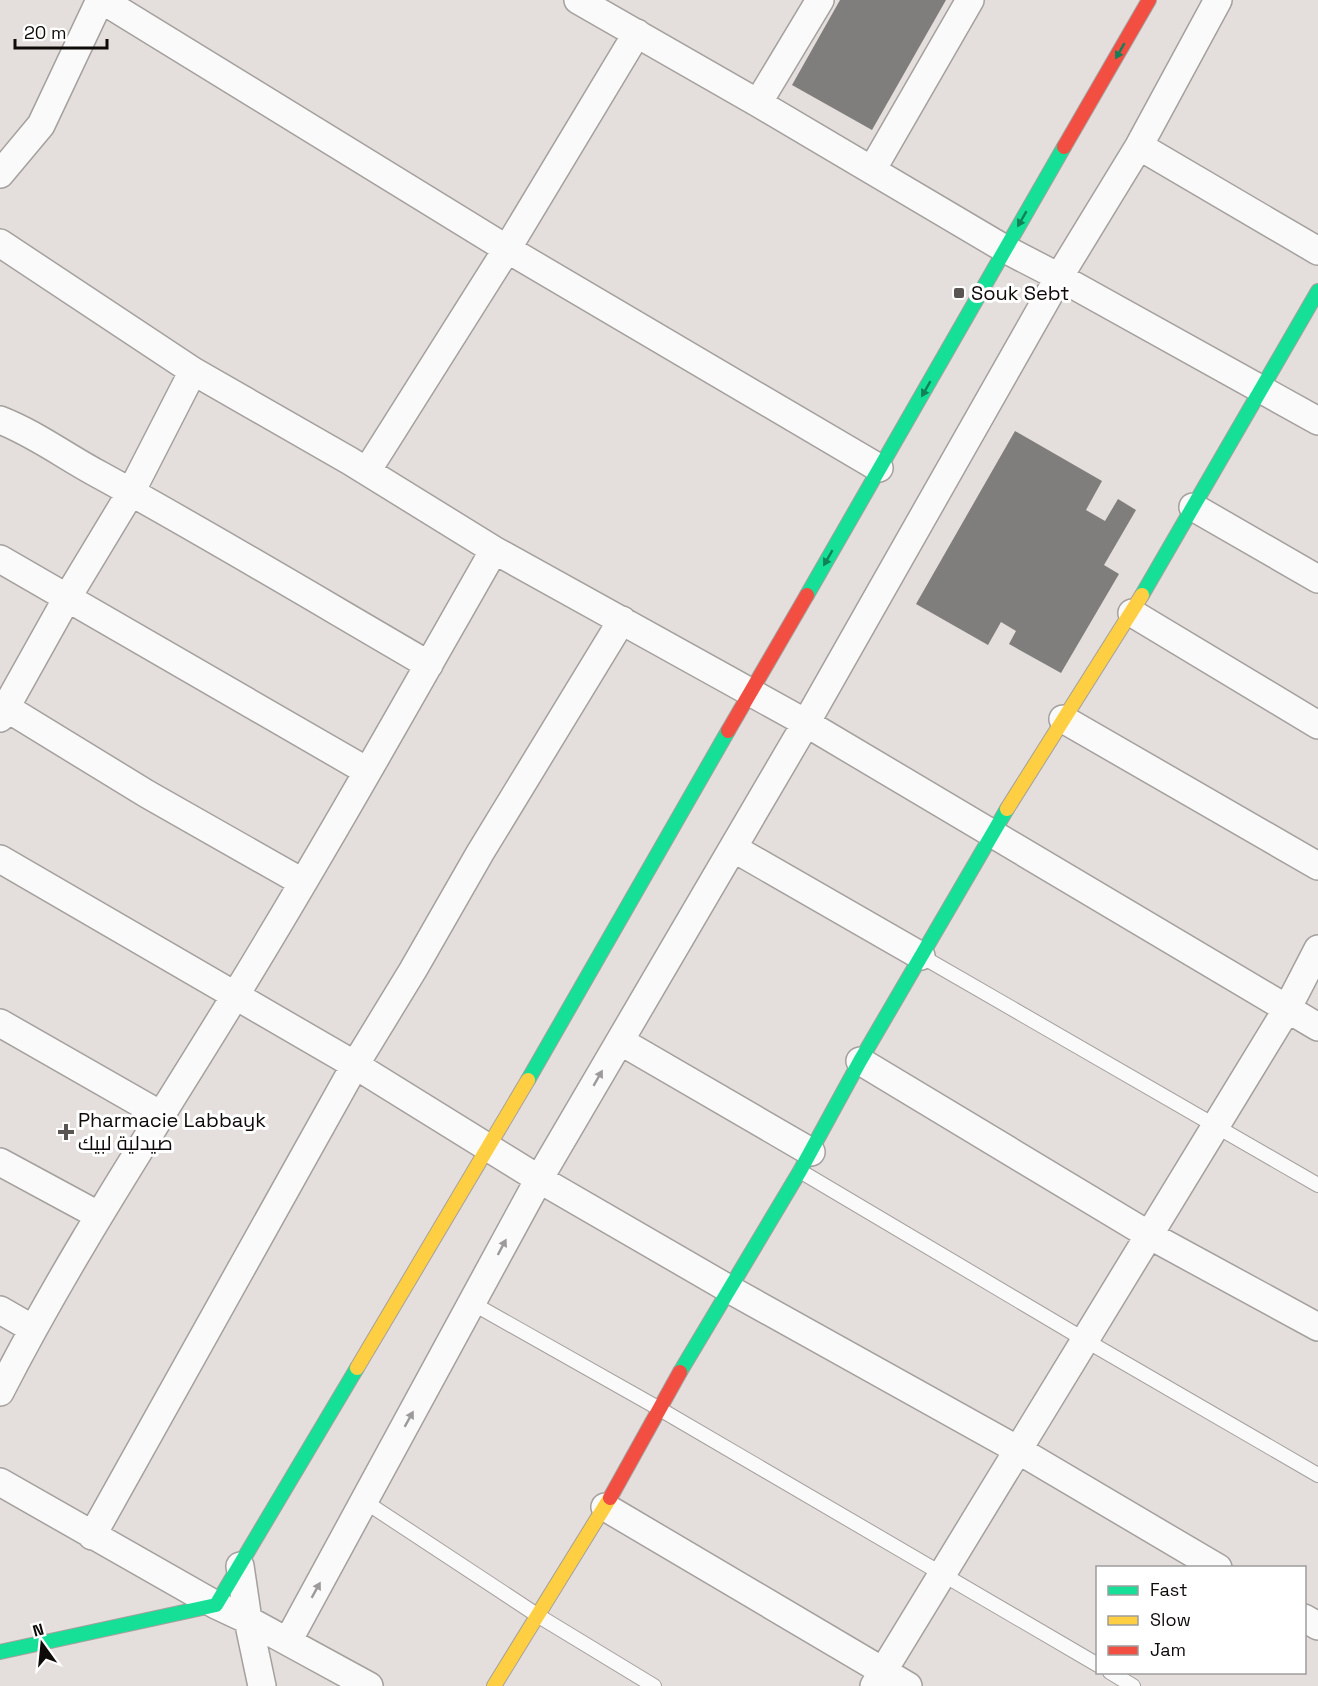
<svg xmlns="http://www.w3.org/2000/svg" width="1318" height="1686" font-family="'Space Grotesk',Cairo,sans-serif">
<style>
.building{fill:#7f7e7d}
.lines{fill:none;stroke-linecap:round;stroke-linejoin:round}
.lane-casing{stroke:#a4a09e;stroke-width:16}
.street-casing{stroke:#a4a09e;stroke-width:30}
.fast-casing{stroke:#a4a09e;stroke-width:16}
.slow-casing{stroke:#a4a09e;stroke-width:16}
.jam-casing{stroke:#a4a09e;stroke-width:16}
.lane{stroke:#fbfafa;stroke-width:14}
.street{stroke:#fbfafa;stroke-width:27}
.fast{stroke:#16e098;stroke-width:14}
.slow{stroke:#ffcf43;stroke-width:14}
.jam{stroke:#f24e42;stroke-width:14}
.oneway{fill:#128058}
.oneway2{fill:#9c9a9a}
.poi-dot{fill:#595553;stroke:#fff;stroke-width:2}
.labels{text-anchor:middle;stroke-width:6;stroke-linejoin:round;paint-order:stroke}
.poi-label{font-size:20px;fill:#0e0b09;stroke:#fff;text-anchor:start}
</style>
<rect width="100%" height="100%" fill="#e4dfdc"/>
<path class="building" d="M840 0H946L872 130 792 85Z
M1015 431 1102 481 1086 510 1105 521 1118 499 1136 510 1104 565 1119 574 1061 673 1009 644 1016 631 1001 622 988 645 916 604Z"/>
<g class="lines">
<g class="lane-casing">
<path id="lane" d="M921 956 1318 1185
M800 1171 1085 1340 1318 1475
M472 1303 658 1408 1098 1665
M364 1501 537 1615 654 1686
M1110 1672 1133 1686"/>
</g>
<g class="street-casing">
<path id="street" d="M102 0 507 249 879 468
M578 0 758 103 1005 249 1059 277 1318 421
M758 103 820 0
M1139 146 1318 251
M872 170 970 0
M0 174 41 125 100 0
M0 243 193 371 350 461 494 550 806 723 1318 1027
M0 420C36 434 66 457 100 475 211 536 319 601 429 665
M367 471 507 249 637 33
M1193 507 1318 579
M0 559 367 771
M1132 613 1318 725
M0 704 147 794 302 882
M0 718 67 598 131 492 193 371
M1063 719 1318 866
M733 848 921 956
M0 859 355 1065 539 1179 729 1289 1018 1450 1218 1568
M0 1023 161 1115
M620 1041 811 1152
M860 1061 1149 1235 1318 1327
M0 1162 98 1215
M0 1310 33 1329
M0 1392C70 1255 155 1127 235 996 325 849 409 699 494 550
M0 1482 216 1605 248 1620 369 1686
M605 1507 908 1686
M92 1536 355 1065 413 970 480 853 622 620
M240 1566 248 1620 262 1686
M1304 1618 1318 1626
M288 1641 539 1179 806 723 1059 277 1139 146 1218 0
M874 1686 1287 1009 1318 949"/>
</g>
<g class="fast-casing">
<path id="fast" d="M807 595 1064 147
M1142 595 1318 291
M528 1080 728 731
M680 1372 800 1171 860 1061 1007 809
M0 1652 216 1605 357 1368"/>
</g>
<g class="slow-casing">
<path id="slow" d="M1007 809 1142 595
M357 1368 528 1080
M494 1686 610 1498"/>
</g>
<g class="jam-casing">
<path id="jam" d="M1064 147 1149 0
M728 731 807 595
M610 1498 680 1372"/>
</g>
<use href="#lane" class="lane"/>
<use href="#street" class="street"/>
<use href="#fast" class="fast"/>
<use href="#slow" class="slow"/>
<use href="#jam" class="jam"/>
</g>
<defs><path id="oneway-solid" d="M-6-.8H1V-3.2L6.5 0L1 3.2V.8H-6Z" transform="scale(1.5)"/></defs>
<g class="oneway">
<use href="#oneway-solid" transform="translate(1120 51) rotate(120)"/>
<use href="#oneway-solid" transform="translate(1022 219) rotate(120)"/>
<use href="#oneway-solid" transform="translate(926 389) rotate(120)"/>
<use href="#oneway-solid" transform="translate(828 558) rotate(120)"/>
</g>
<g class="oneway2">
<use href="#oneway-solid" transform="translate(598 1078) rotate(-60)"/>
<use href="#oneway-solid" transform="translate(502 1247) rotate(-62)"/>
<use href="#oneway-solid" transform="translate(409 1419) rotate(-61)"/>
<use href="#oneway-solid" transform="translate(316 1590) rotate(-61)"/>
</g>
<g class="poi-dot">
<rect x="953" y="287" width="12" height="12" rx="3"/>
<path d="M63 1123h6v6h6v6h-6v6h-6v-6h-6v-6h6z"/>
</g>
<g class="labels">
<g class="poi-label">
<text x="971" y="300">Souk Sebt</text>
<text x="78" y="1127">Pharmacie Labbayk<tspan x="78" dy="23">صيدلية لبيك</tspan></text>
</g>
</g>
<rect x="1096" y="1566" width="210" height="108" fill="#ffffff" stroke="#9f9d9d" stroke-width="1.5"/>
<rect x="1108" y="1586" width="30" height="9" fill="#16e098" stroke="#9f9d9d" stroke-width="1.5"/>
<text x="1150" y="1596" font-size="18" fill="#0e0b09">Fast</text>
<rect x="1108" y="1616" width="30" height="9" fill="#ffcf43" stroke="#9f9d9d" stroke-width="1.5"/>
<text x="1150" y="1626" font-size="18" fill="#0e0b09">Slow</text>
<rect x="1108" y="1646" width="30" height="9" fill="#f24e42" stroke="#9f9d9d" stroke-width="1.5"/>
<text x="1150" y="1656" font-size="18" fill="#0e0b09">Jam</text>
<g transform="translate(42 1644) rotate(345)" stroke="#ffffff" stroke-width="4.5" paint-order="stroke">
<path d="M0-4.5L10 22L0 15L-10 22Z" fill="#0e0b09"/>
<text y="-9" font-size="16" font-weight="bold" text-anchor="middle" fill="#0e0b09">N</text>
</g>
<path d="M15 39v9h92v-9" fill="none" stroke="#0e0b09" stroke-width="3"/>
<text x="24" y="39" font-size="18" fill="#0e0b09" stroke="#ffffff" stroke-width="4.5" paint-order="stroke">20 m</text>
</svg>
